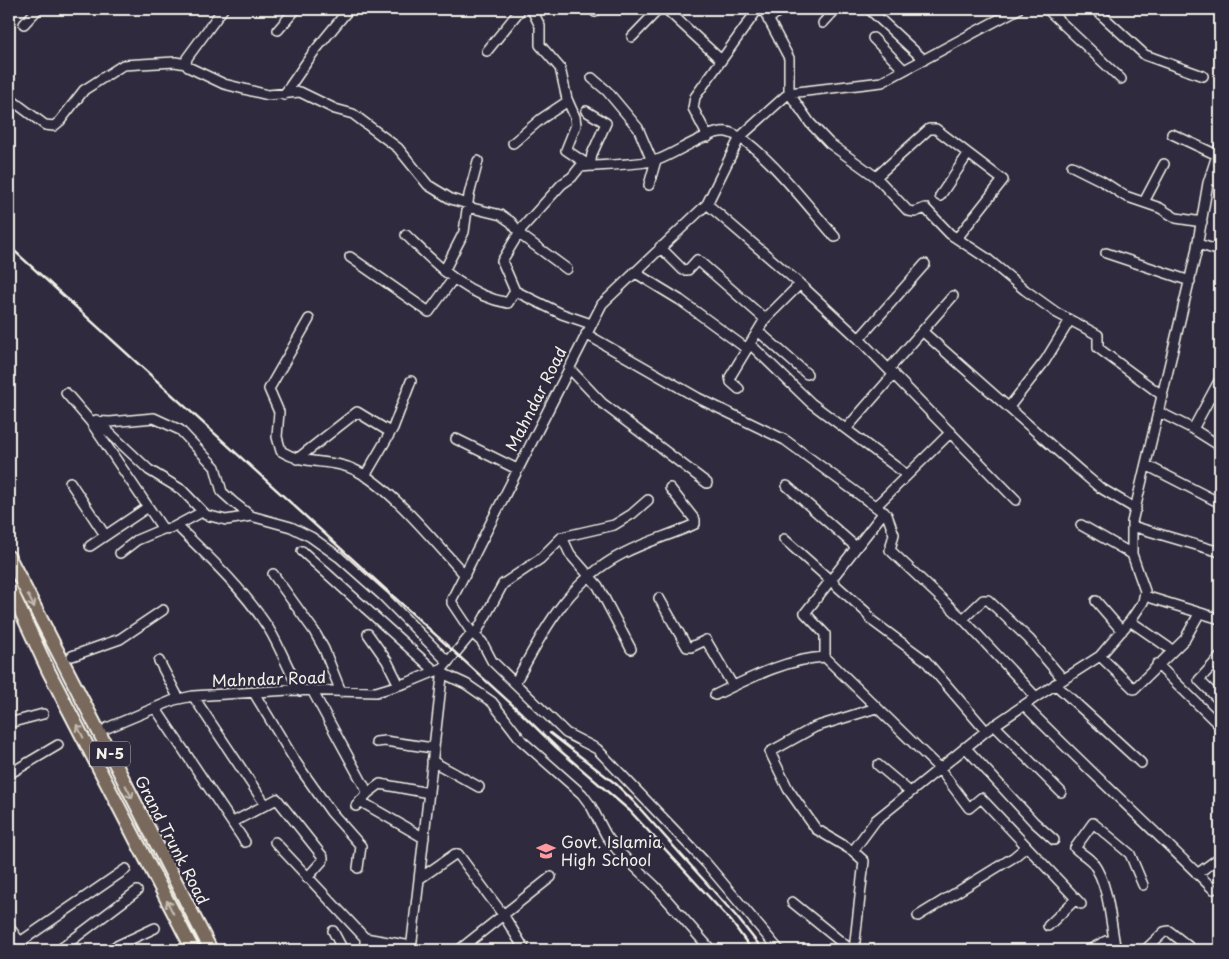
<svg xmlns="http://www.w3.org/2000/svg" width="1229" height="959" font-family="'Playpen Sans',sans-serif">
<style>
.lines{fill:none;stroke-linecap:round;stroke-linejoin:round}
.minor-casing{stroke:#f4f1e8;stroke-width:12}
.highway-casing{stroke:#f4f1e8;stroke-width:16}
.minor{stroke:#2f2a3d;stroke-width:9}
.highway{stroke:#78695c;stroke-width:12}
.rail{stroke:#f4f1e8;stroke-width:2.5}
.oneway{stroke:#c2bbb0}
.labels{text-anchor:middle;stroke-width:4.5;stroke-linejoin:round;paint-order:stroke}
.shield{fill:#2f2a3d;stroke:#b9b5b5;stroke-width:1}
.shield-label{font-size:15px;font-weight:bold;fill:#f4f1e8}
.street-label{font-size:16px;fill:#f4f1e8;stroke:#2f2a3d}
.poi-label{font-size:16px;fill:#f4f1e8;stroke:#2f2a3d;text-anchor:start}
</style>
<rect width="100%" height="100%" fill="#2f2a3d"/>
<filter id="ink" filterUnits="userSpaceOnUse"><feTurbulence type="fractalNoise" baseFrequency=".02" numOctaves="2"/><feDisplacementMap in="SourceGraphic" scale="10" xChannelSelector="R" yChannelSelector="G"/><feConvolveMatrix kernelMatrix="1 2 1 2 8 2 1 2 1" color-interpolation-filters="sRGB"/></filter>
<g filter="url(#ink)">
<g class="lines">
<g class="minor-casing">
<path id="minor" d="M223 9 187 58 186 64 188 67 224 84 268 95 300 92 335 109 353 114 398 148 428 185 451 199 468 204
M666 9 720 59
M763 9 789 58V93L810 123 829 143 876 177 908 211 915 212 925 208 950 234 985 257 1025 290 1057 313 1098 335V348L1163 396
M869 9 924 60
M1047 9 1121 79
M1095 9 1145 55 1203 76
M533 12 540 26V45L560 68 567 99 575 117 576 125 566 150 590 166 592 154 606 123 586 111
M595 12 597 9
M768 20 781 9
M823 23 836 9
M24 24 38 9
M278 30 296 9
M632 37 659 9
M873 38 904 70
M487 51 521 9
M592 78 607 91 638 128 652 161
M284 95 313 53 349 9
M9 98 45 125 54 126 60 121 84 90 123 65 175 62 186 64
M1172 134 1217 155
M708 137 693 108 695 97 758 9
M513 143 541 119 568 101
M1072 166 1102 181 1125 196 1160 208 1176 218 1202 222
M876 177 929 129H936L1003 180 958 237
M1210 178 1220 182
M649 185 656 160
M940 196 968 154
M1144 202 1164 164
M707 204 800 284 859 339 1016 500
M468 207 501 215 511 222 522 236 567 269
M406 235C436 264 464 295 508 303L515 291
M1198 244 1220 251
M660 247 683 270H688L697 260 700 262 765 319
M1106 253 1190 281
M350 257 429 312 453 279
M444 271 464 232 469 195 478 161
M634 272 680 300 747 349
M309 319 269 389 279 412 277 437 281 451C305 466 331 458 355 470 391 487 436 544 465 575
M591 324 562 314 515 291 502 261 522 228 562 184 572 177 580 167C599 165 645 165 660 159 676 153 711 129 727 132 756 137 814 214 835 237
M758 331 807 374
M922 331 1078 469 1099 487 1136 509
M586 334 698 398 785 440 887 515 894 534 890 550 963 619 1036 697 1100 656 1130 621 1143 602 1145 591 1132 554V522L1196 253 1208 183 1220 146
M859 339 925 264
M750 344 811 403 907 475
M569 368 602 403 707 483
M889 369 953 296
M739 389 731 382 730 377 765 319 800 284
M66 393 90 421 110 422 154 418 180 430 215 467 222 492 233 502 251 516 291 527 311 537 339 557 383 596 448 662
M1009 407 1045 361 1070 320
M1159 412 1193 429 1220 446
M96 420 149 470 182 490 206 515 226 520 251 516
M90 421 163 529
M846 429 894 374
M1193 429 1220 379
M456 439 517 469
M297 459 357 412 390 432
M1146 465 1220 503
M365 476 393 428 411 381
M70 482 105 535
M787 486 856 547
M876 506 951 432
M884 512 805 613 825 634V657L939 768 969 808 981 798 1081 904
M1081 525 1132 554
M177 526C210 558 244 590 269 629 281 649 289 671 300 691
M1132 526 1220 552
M562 537 570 554 598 586 631 649
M784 539 866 612 871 620 925 660 986 731
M90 546 148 507
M302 551 435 671
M120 553 137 540 163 529 172 528 202 512
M273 574 314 631 324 649 341 692
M1145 596 1220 619
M659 598 687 647H691L706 640 733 686
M1096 601 1122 631
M963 619 983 600H988L1029 639 1062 678
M1130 621 1172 650
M368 634 387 661 399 685
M475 635 503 584 540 559 562 537 614 525 632 514 648 500
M72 656 120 639 163 610
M1100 656 1134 689 1185 639 1199 614
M1220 657 1199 680 1220 701
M159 661 179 699
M1157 664 1220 726
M442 673 466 684 492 702 522 741 582 794 591 806 606 835 617 850 654 885 711 950
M515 683C545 629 567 582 624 553 647 541 672 535 695 524V520L670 488
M1055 684 1141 763
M313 692 368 793
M254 693 297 764 331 812 361 846 358 868
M715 695C750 678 786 659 825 657
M193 696 265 804
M1025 706C1086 768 1151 827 1213 889
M156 709 245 842
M9 723 43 714
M994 725 1061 792
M107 728 174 700 193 696 289 690 376 692 409 682 443 668 472 633
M376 742 385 741 433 748
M965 747 1034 822 1054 840
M432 761 479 787
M878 765 910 792
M9 774 58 745
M360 801 424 838
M356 806 368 793 380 784 429 793
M233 822 277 799 323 857V860L307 878
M275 842 365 938 411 946
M853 851 816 829 788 789 770 752 815 727 876 708
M1197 874 1220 857
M419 879 455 854H458L504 916 525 950
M792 902 851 950
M918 916 1014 857 1026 847
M1048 926 1076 899
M9 927 26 950
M333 931 343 950
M20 942 126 869
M59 950 137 891
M108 950 155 928
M365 950V938
M411 950 443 668
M459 950 551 877
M585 950 587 949
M779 950 706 863 597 749 566 733 492 661 482 642 472 633 452 603V599L602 304 707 204 740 137 789 93 882 82 1018 9
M854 950 864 861 853 851 876 820 986 731 1036 697
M1089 950 1106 941 1114 940
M1116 950C1110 923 1110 887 1093 863 1088 857 1080 853 1075 848L1093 823 1130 854 1143 885
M1145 950 1164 932 1169 931 1193 950"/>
</g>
<g class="highway-casing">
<path id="highway" d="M9 557 211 950
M9 586 48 670 193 950"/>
</g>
<use href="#minor" class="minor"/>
<use href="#highway" class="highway"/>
<path class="rail" d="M9 246 517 709 557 748 630 811 731 921 752 950
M550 733 616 784 633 801 736 916 763 950"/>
</g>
<defs><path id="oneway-shaft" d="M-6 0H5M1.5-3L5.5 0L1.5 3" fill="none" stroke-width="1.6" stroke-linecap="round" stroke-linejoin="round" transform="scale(1.25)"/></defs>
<g class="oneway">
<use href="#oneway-shaft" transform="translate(31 601) rotate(63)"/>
<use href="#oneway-shaft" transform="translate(80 731) rotate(-117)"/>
<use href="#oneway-shaft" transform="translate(129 792) rotate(63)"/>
<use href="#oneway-shaft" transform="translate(170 907) rotate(-117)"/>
</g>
</g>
<defs>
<g id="school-bare" transform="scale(1.5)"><path d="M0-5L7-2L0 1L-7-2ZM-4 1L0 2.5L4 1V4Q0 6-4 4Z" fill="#ff9aa2" stroke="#2f2a3d" stroke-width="2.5" paint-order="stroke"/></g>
</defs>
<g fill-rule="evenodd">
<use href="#school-bare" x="546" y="851"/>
</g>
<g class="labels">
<rect class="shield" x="90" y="741.5" width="40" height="25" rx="4"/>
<g class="shield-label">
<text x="110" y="759">N-5</text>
</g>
<g class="street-label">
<text transform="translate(536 399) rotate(-63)" y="6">Mahndar Road</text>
<text transform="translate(269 679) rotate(-2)" y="6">Mahndar Road</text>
<text transform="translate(172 840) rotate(63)" y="6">Grand Trunk Road</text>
</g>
<g class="poi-label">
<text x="561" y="848">Govt. Islamia<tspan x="561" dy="18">High School</tspan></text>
</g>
</g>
<rect width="1229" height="959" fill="none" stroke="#2f2a3d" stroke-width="30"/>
<rect x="15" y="15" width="1199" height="929" fill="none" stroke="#f4f1e8" stroke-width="2" filter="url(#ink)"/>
</svg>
